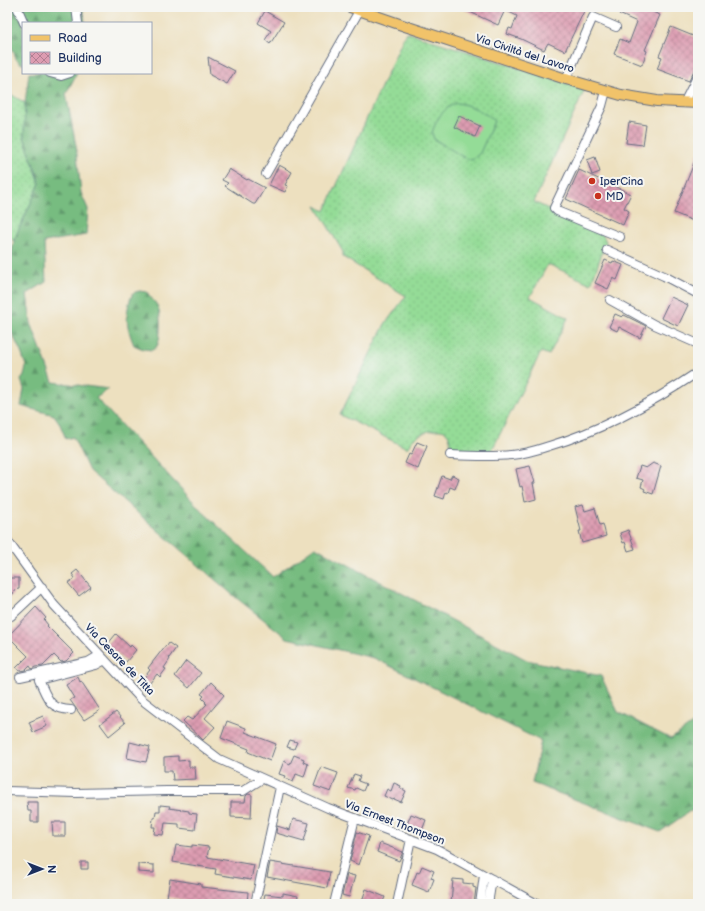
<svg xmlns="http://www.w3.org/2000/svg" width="705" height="911" font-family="'Balsamiq Sans',sans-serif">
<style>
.grass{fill:url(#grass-dots);stroke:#58867a;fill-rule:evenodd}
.forest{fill:url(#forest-firs);stroke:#49766f}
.garden{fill:#94dc97;stroke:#58867a}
.building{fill:url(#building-cross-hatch)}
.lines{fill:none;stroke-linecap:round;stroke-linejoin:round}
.minor-casing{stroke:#646d80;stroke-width:10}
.major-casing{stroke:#646d80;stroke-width:12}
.minor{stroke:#fff;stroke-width:8}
.major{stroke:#f1c36a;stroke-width:10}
.poi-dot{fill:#c8321e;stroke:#f6f6f2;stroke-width:1.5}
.labels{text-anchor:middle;stroke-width:4;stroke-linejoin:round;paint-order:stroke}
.street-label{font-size:11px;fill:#1b2f5e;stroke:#f6f6f2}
.poi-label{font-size:11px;fill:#1b2f5e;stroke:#f6f6f2;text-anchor:start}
</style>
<defs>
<pattern id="grass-dots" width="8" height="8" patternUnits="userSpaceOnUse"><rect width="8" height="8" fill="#94dc97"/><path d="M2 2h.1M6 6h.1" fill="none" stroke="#7fbd85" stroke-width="1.8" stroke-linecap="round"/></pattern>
<pattern id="forest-firs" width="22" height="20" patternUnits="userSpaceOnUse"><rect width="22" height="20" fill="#77bc80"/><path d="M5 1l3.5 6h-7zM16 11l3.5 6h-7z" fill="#61996c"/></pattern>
<pattern id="building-cross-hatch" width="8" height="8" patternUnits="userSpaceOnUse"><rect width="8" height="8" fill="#dd9cb1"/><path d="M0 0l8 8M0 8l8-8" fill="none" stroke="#b28093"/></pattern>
</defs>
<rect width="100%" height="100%" fill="#f6f6f2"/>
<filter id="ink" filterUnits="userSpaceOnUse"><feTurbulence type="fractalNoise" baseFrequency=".025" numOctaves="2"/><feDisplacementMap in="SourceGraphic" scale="8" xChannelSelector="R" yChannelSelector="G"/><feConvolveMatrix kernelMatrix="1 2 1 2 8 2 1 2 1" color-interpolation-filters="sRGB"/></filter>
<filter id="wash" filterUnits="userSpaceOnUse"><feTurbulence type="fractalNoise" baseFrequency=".012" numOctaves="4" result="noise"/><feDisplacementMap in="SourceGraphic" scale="16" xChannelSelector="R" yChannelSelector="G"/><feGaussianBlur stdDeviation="0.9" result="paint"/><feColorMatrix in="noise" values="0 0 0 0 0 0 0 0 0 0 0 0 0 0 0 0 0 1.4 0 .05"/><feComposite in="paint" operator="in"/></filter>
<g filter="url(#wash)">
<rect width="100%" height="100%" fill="#ede0bf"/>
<path class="grass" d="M406 32 585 89 534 202 603 235 606 242 591 284 548 264 530 297 568 318 549 355 541 352 490 454 450 451C450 445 451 437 447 433 441 426 421 432 415 438 412 440 410 444 407 448L340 415 385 324 406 296 343 257V252L316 206 325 211ZM490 118 443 144 434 139Z
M7 92 25 103 24 137 40 183 14 240 7 239Z"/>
<path class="forest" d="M7 7H83L85 23H23V65L16 59 13 50 7 42Z
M29 73H77L66 94 76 146 81 193 88 209 86 235 44 242 46 282 27 294 31 323 53 382 109 389 96 398 202 511 273 577 315 547 527 660 601 676 618 712 671 739 698 720V812L690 811 660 832 532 783 541 741 374 658 287 638 234 596 89 471 73 437 66 439 59 422 54 415 21 406 24 389 21 380 24 376 26 366 21 352 7 323V284L14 240 40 183 24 137 25 103Z
M139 291 147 292C149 296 157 304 158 307 161 314 161 340 157 346 156 348 154 349 152 350L143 349 134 345C126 326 124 312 133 293Z"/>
<path class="garden" d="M456 103C469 104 485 112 494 121L480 153 472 160 463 157 434 139 432 133C436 120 442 109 456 103Z"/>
<g id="blocks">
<path class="building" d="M459 7H586L565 51 548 43 544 50 521 39 507 34 509 28 512 29 517 16 505 10 498 25Z
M622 7H640L660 15 645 50 647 51 642 65 614 54 620 39 629 43 637 22 619 14Z
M265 11 284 22 270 44 265 40 271 31 258 23Z
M671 27 698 38V70H694L689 81 657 69 662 57 659 56Z
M208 57 235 71 227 84 210 75Z
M459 116 480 126 475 137 454 127Z
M629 122 646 125 643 145 626 143Z
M698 153V223L674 213Z
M595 157 600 172 592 175 587 160Z
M279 165 292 172 285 185 288 186 285 192 269 185Z
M229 169 247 180 248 179 265 188 255 204H253L225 186 228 183 222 180Z
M579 170 631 194 624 208 629 211 623 225 566 199Z
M605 260 612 263 613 261 623 265 617 280 613 278 608 289 595 283Z
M671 297 688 305 678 326 661 318Z
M615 314 622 317 624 315 646 326 640 338 619 327 617 331 609 327Z
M417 442 427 446 418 469 405 463 409 454 411 455Z
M653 463 661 466 653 494 644 491 645 489 641 487 643 480 636 478 640 466 646 468Z
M530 466 535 483H533L536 499 525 502 522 486 520 487 516 469Z
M452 475 459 478 455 489 450 487 448 493 446 492 444 499 435 496 442 476 450 479Z
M583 505 585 511 595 508 600 525 603 524 606 536 582 543 579 531H581L575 507Z
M628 530 635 549 628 551 625 542 623 543 620 533Z
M77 570 91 587 79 596 68 583 75 578 72 574Z
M9 578H19V589L14 590 13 594 7 599V582H9Z
M36 607 46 618 44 620 48 625 47 626 74 653 66 661 61 662 54 655 43 666 35 667 32 669 30 666 26 670 20 671 16 668 28 656 8 636Z
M116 634 130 647 131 645 136 650 126 662 107 645Z
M169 643 176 648 169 658 170 659 164 668 166 669 160 677 157 674 149 684 143 679 150 670 148 668 166 645 167 646Z
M186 661 201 673 189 688 175 676Z
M78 677 80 682 81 681 100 710 84 720 70 700 74 698 66 685Z
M211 682 224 695 205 718 215 727 203 740 183 721 187 717 192 720 207 704 205 703 206 702 202 698 204 696 201 694Z
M116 712 125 723 109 736 100 724Z
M43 716 47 726 33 732 29 722Z
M227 721 246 728 245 732 276 744 270 761 248 752 249 749 221 738Z
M290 740 297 742 294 749 287 747Z
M130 742 150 747 146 762 127 758Z
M294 755 304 759 303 762 308 764 304 777 296 774 293 782 284 778 285 776 279 774 284 761 290 764Z
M178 756V761L189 760V767H195L196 779 173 780 172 771H164V757Z
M321 767 338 773 331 792 314 786Z
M354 774 360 776 358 781 366 784 363 791 356 788 355 790 348 788Z
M394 783 401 786 400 788 406 791 401 802 394 799 393 800 384 796 387 789 391 791Z
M248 794 252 795 251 818 231 817V802H245L246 796Z
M27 802H38V822H31V811H28Z
M160 805 170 806 169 808 189 811V813L197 814 195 830 179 828V824L165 823 163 835 154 834 155 827H152L153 818H155L156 811H160Z
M411 814 426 820 421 833 406 827Z
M293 819 309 823 304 841 276 833 277 826 290 830Z
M52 822H65V836H53Z
M357 832 369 836 359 865 350 861Z
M380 843 403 852 399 861 377 852Z
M176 845 192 847V845L209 847 207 857 254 865 251 880 215 874 216 869 173 862Z
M81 862H88V869H81Z
M270 862 330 872 327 888 267 877Z
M138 864 154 865V873L138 872Z
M422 866 434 871 431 878 434 879 429 892 412 885 417 872 419 873Z
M347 874 355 876 349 897 342 895Z
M170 879 201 884V887L248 892 247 904H208L167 897Z
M453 879 463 880V883L473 884V887L476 888 474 904H451Z
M366 889 385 897 382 904H364L365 902 362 901Z
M283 893 298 896 296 904 263 903 265 894 283 896Z"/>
</g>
</g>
<g filter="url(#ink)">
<use href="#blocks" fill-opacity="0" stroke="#646d80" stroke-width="1"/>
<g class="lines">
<g class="minor-casing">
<path id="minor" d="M17 7 24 23
M76 7 78 23
M50 73 61 76 70 73
M566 79 593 17 616 27
M606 91 602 106 554 208 557 211 620 237
M684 103 698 75
M266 174 359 11
M607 250 664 276 698 294
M610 300 655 325 698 344
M450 455C471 456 491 457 511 455 524 454 537 450 549 446 603 430 652 403 698 372
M7 540 54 605 141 699 219 759 328 808 437 849 537 904
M7 617 11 616 42 587
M20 677 88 662 100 655
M71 710C49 709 48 699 39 680L96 665 105 660
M7 791 76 793 167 791H243L262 779
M255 904 280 787
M334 904 355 818
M397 904 411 839
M480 904 484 875
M488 904 492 879"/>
</g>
<g class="major-casing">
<path id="major" d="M350 7 405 26 566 79 621 95 657 101 698 103"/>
</g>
<use href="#minor" class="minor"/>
<use href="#major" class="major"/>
</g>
</g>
<g class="poi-dot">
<circle cx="592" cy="181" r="4"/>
<circle cx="598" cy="196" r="4"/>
</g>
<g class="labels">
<g class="street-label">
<text transform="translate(525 53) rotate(18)" y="4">Via Civiltà del Lavoro</text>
<text transform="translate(120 659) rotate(46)" y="4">Via Cesare de Titta</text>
<text transform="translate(395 822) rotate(21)" y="4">Via Ernest Thompson</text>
</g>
<g class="poi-label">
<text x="600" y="185">IperCina</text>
<text x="606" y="200">MD</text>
</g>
</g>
<rect width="705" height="911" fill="none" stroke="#f6f6f2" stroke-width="24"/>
<rect x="22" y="22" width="130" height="52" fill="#f6f6f2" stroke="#9ea6b7"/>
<rect x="30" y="35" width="20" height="6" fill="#f1c36a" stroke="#9ea6b7"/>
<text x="58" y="42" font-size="12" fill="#1b2f5e">Road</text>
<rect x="30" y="52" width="20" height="12" fill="url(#building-cross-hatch)" stroke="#9ea6b7"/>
<text x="58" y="62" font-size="12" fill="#1b2f5e">Building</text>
<g transform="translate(42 869) rotate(90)" stroke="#f6f6f2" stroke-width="3" paint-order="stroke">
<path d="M0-3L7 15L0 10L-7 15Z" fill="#1b2f5e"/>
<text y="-6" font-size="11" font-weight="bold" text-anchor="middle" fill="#1b2f5e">N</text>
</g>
</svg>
